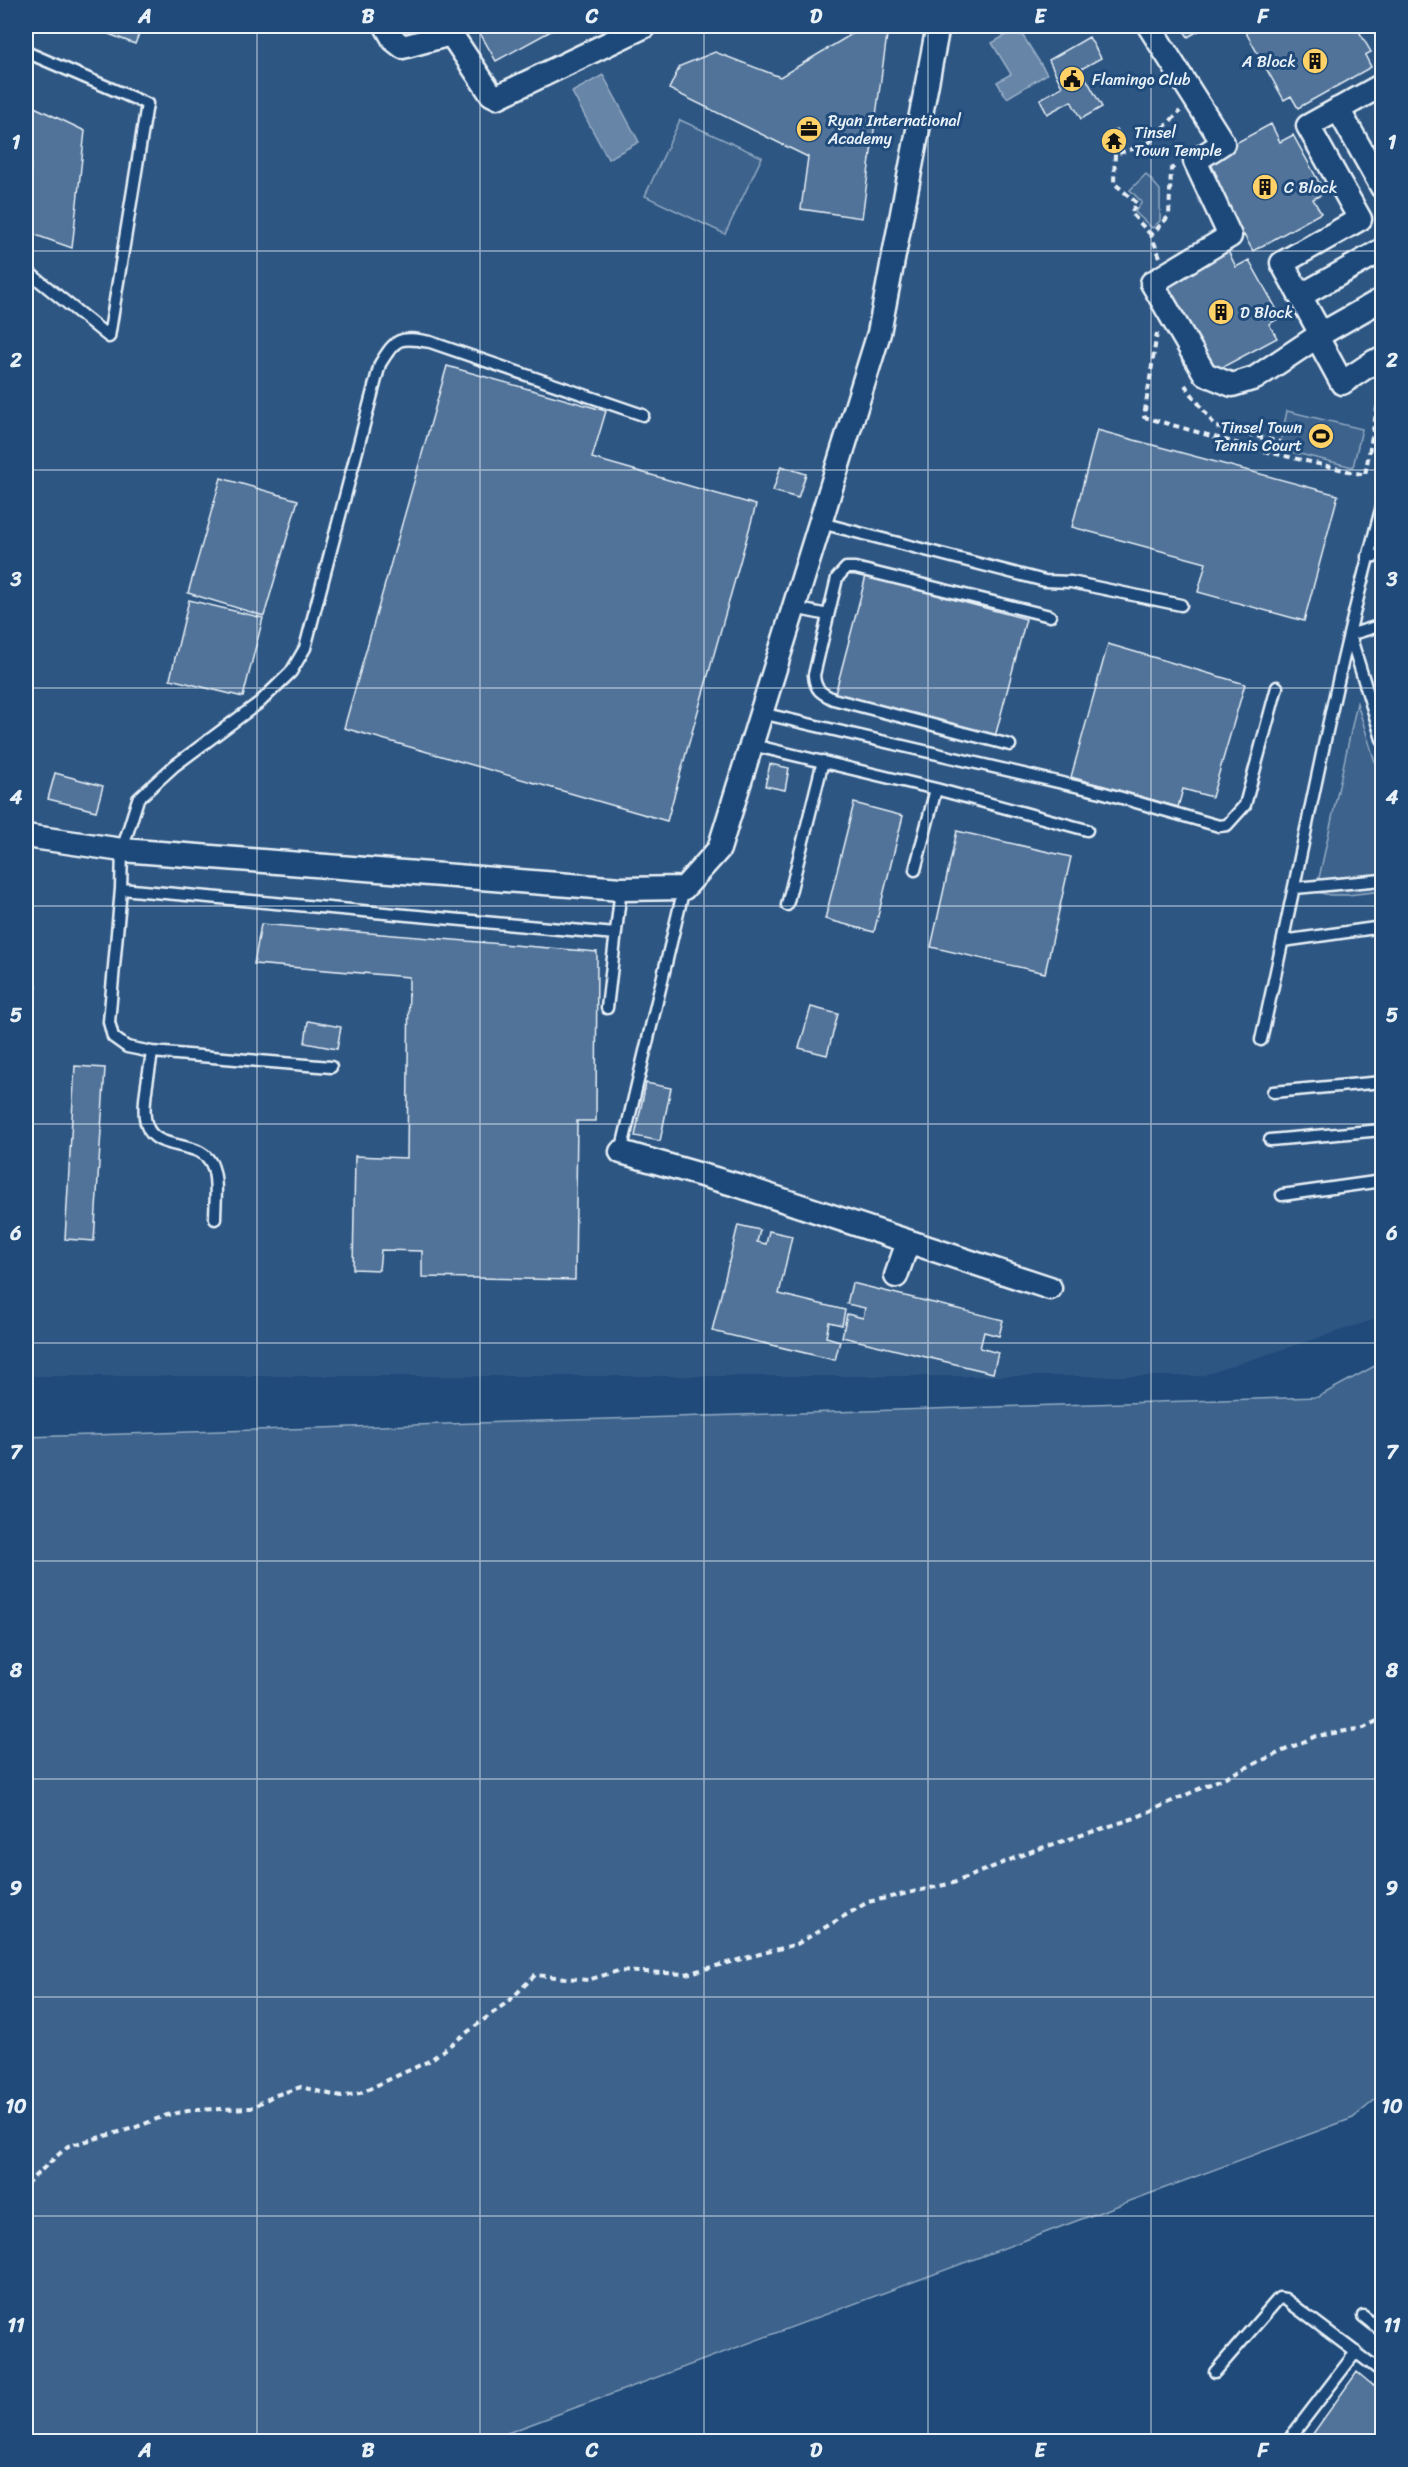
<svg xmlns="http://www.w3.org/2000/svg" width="1408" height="2467" font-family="Sriracha,sans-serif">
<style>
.built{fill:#2e5683}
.green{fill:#3c628c;stroke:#92aac2;stroke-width:1.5}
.water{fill:#6685a7;stroke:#9ab0c7;stroke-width:1.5}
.building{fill:#517399;stroke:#e8f1f8;stroke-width:1.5}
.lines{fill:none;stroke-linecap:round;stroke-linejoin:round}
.lane-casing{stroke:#e8f1f8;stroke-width:15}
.street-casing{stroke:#e8f1f8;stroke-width:27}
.path{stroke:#e8f1f8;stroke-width:4;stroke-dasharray:6 4.5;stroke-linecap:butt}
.lane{stroke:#1f4a7a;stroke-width:10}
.street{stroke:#1f4a7a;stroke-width:22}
.grid{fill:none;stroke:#e8f1f8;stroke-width:1.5;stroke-opacity:0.55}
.labels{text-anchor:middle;stroke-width:6;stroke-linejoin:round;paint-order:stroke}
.poi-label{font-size:16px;fill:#e8f1f8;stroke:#1f4a7a;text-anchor:start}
.neatline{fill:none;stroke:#e8f1f8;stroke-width:2}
.grid-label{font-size:20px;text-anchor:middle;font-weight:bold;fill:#e8f1f8}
</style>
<rect width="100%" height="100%" fill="#1f4a7a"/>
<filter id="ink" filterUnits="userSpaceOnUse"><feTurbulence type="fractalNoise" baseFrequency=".0167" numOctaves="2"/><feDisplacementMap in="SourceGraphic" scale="12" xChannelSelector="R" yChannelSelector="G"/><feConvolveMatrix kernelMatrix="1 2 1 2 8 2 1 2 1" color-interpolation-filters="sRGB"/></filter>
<g filter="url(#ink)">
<path class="built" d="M26 26H1382V1317L1201 1376H26Z"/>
<path class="green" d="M680 120 762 157 725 234 645 196Z
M1146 174 1160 190V221L1152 228 1135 212 1142 202 1130 190Z
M1287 411 1362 429 1353 467 1279 449Z
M1357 703 1382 785V891L1348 895H1330L1316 892Z
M1382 1362V2094L1353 2118 486 2441H26V1437L1318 1397Z"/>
<path class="water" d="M1018 28 1047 74 1007 98 997 82 1011 74 992 43Z
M603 75 639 142 608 159 572 92Z"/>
<path class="building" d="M103 26H142L135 44 101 31Z
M476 26H560L496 61Z
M1181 26H1207L1188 37Z
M1254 26H1356L1371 52 1365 55 1371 67 1298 108 1291 96 1284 100 1245 31Z
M857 31 887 35 862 218 801 209 808 157 669 89 680 66 715 52 780 77Z
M1089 37 1101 58 1081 69 1102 107 1081 119 1071 101 1047 114 1040 99 1062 87 1049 60Z
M26 103 85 131 72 248 27 232 31 160 26 157Z
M1271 124 1280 142 1293 135 1325 193 1313 199 1321 213 1253 251 1244 235 1237 239 1206 182 1217 176 1208 158Z
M1117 129 1125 144 1111 152 1102 138Z
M1227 249 1236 267 1249 260 1281 317 1269 324 1277 338 1208 375 1163 283Z
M447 366 606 411 592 458 756 505 667 821 344 728Z
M1097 430 1338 495 1304 621 1198 592 1206 563 1072 527Z
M781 466 806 474 798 498 773 491Z
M221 478 298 500 264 616 188 593Z
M866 576 1026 619 995 737 835 694Z
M189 600 263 618 243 697 170 679Z
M1108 644 1245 684 1212 797 1183 789 1178 807 1071 777Z
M770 764 789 768 785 790 765 786Z
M55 773 103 786 96 811 48 799Z
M854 803 903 816 874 932 825 919Z
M957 831 1071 857 1045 973 931 947Z
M261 924 597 952 596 1121H577L575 1280 422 1277V1251L381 1250 379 1270 353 1269 355 1156 407 1158 409 977 254 964Z
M26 983 37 985 30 1031 26 1030Z
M811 1007 838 1014 827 1055 799 1048Z
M308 1021 341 1027 337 1049 305 1043Z
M75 1066 105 1068 94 1241 65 1239Z
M646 1083 671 1088 660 1141 635 1136Z
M738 1225 760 1230 757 1242 766 1244 769 1231 792 1236 779 1294 845 1310 842 1325 829 1322 826 1337 840 1341 835 1360 712 1331Z
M852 1283 1003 1320 999 1336 984 1332 980 1348 998 1353 993 1373 842 1337 847 1314 863 1318 865 1308 847 1304Z
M1357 2372 1382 2393V2442H1307Z"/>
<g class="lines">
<g class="lane-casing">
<path id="lane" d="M26 52 147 104 109 337 26 270
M821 523 1045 581 1071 582 1181 605
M1367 557 1382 555
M794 608 828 615
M1349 635 1382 625
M1350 635 1382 739
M761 713 1101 792 1219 826 1227 825 1245 805 1277 687
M752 745 936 789 1087 830
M1010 745 833 699C821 693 815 690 814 675L837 578 846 568H855L1050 616
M915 870 936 789
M1295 888 1382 880
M121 889 615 934
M787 905 823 761
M1283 941 1382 927
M607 1008 621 889
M1261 1040C1301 862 1333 681 1382 506
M152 1052C150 1071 140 1109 147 1126 157 1154 204 1137 213 1168 218 1183 215 1204 215 1219
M331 1067 152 1052 127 1047 113 1037 109 1022 121 889 122 850 138 799 174 766 260 702 291 672 305 648 380 364C396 338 399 336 430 342L643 415
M1273 1092 1382 1082
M1270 1140 1382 1130
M621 1152 684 888
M1282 1195 1382 1181
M1363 2316 1382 2331
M1215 2372 1279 2298 1285 2299 1382 2372
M1287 2442 1356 2352"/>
</g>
<g class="street-casing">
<path id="street" d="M386 26 394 40 403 47 451 34 491 94 497 97 645 26
M1149 26 1223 143 1195 161 1230 236 1152 283 1205 374 1232 385 1255 378 1321 334 1282 263 1360 219 1308 126 1382 85
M1338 109 1382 187
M1300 296 1382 250
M1321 334 1379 301
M1317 337 1342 383 1375 361
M26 836 122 850 621 889 684 888 719 849 879 333 938 26
M621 1152 740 1186 1050 1288
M896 1276 908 1242"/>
</g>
<path class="path" d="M1151 235 1131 213 1137 203 1114 183 1115 154 1147 145 1180 111
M1160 257 1151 235 1169 216 1171 169 1177 165
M1157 333 1144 417 1264 451 1365 475 1382 381
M1185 385 1216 427 1280 442
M26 2184 68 2146 134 2128 167 2115 193 2110 251 2108 273 2096 301 2087 341 2097 360 2093 429 2061 510 2000 535 1975 588 1980 618 1971 686 1974 797 1944 868 1902 953 1883 1032 1851 1135 1818 1316 1736 1364 1728 1382 1718"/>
<use href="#lane" class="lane"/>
<use href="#street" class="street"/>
</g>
</g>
<path class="grid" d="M257 26V2442M480 26V2442M704 26V2442M928 26V2442M1151 26V2442M26 251H1382M26 470H1382M26 688H1382M26 906H1382M26 1124H1382M26 1343H1382M26 1561H1382M26 1779H1382M26 1997H1382M26 2216H1382"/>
<defs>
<g id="building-disc" transform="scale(1.35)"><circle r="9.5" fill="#ffd166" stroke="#1f4a7a"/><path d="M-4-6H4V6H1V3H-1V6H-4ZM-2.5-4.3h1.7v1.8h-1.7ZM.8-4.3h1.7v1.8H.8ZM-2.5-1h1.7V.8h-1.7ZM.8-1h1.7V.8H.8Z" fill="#111"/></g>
<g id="civic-disc" transform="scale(1.35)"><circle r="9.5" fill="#ffd166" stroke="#1f4a7a"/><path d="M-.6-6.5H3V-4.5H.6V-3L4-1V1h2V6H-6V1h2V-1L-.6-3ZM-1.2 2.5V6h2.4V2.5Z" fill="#111"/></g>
<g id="office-disc" transform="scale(1.35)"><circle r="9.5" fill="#ffd166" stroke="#1f4a7a"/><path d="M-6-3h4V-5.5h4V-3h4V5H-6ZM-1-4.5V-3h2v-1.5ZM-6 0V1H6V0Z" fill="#111"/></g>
<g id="temple-disc" transform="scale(1.35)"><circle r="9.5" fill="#ffd166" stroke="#1f4a7a"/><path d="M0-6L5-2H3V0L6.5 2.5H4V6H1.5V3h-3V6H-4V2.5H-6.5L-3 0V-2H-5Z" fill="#111"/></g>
<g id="stadium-disc" transform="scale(1.35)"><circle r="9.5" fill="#ffd166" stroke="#1f4a7a"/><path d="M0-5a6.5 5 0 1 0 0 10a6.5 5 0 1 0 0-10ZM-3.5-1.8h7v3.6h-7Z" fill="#111"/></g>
</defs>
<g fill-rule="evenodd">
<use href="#building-disc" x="1315" y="61"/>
<use href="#civic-disc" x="1072" y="79"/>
<use href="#office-disc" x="809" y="129"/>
<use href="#temple-disc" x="1114" y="141"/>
<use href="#building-disc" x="1265" y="187"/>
<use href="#building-disc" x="1221" y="312"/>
<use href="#stadium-disc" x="1321" y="436"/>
</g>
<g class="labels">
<g class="poi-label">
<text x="1296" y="67" text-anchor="end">A Block</text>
<text x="1092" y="85">Flamingo Club</text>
<text x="828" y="126">Ryan International<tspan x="828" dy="18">Academy</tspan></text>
<text x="1134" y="138">Tinsel<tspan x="1134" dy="18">Town Temple</tspan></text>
<text x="1284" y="193">C Block</text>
<text x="1240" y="318">D Block</text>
<text x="1302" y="433" text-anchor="end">Tinsel Town<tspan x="1302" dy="18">Tennis Court</tspan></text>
</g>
</g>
<rect width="1408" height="2467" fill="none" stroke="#1f4a7a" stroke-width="66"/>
<rect x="33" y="33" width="1342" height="2401" class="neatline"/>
<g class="grid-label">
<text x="145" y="23">A</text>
<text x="368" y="23">B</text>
<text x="592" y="23">C</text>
<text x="816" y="23">D</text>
<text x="1040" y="23">E</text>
<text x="1263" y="23">F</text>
<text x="16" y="149">1</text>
<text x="1392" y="149">1</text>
<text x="16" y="367">2</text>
<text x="1392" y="367">2</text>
<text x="16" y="586">3</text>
<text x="1392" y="586">3</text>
<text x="16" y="804">4</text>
<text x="1392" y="804">4</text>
<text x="16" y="1022">5</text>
<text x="1392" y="1022">5</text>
<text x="16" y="1240">6</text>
<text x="1392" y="1240">6</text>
<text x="16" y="1459">7</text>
<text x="1392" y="1459">7</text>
<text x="16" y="1677">8</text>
<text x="1392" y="1677">8</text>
<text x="16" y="1895">9</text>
<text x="1392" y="1895">9</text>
<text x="16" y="2113">10</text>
<text x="1392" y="2113">10</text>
<text x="16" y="2332">11</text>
<text x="1392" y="2332">11</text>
<text x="145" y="2457">A</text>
<text x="368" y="2457">B</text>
<text x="592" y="2457">C</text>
<text x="816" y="2457">D</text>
<text x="1040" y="2457">E</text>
<text x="1263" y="2457">F</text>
</g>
</svg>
